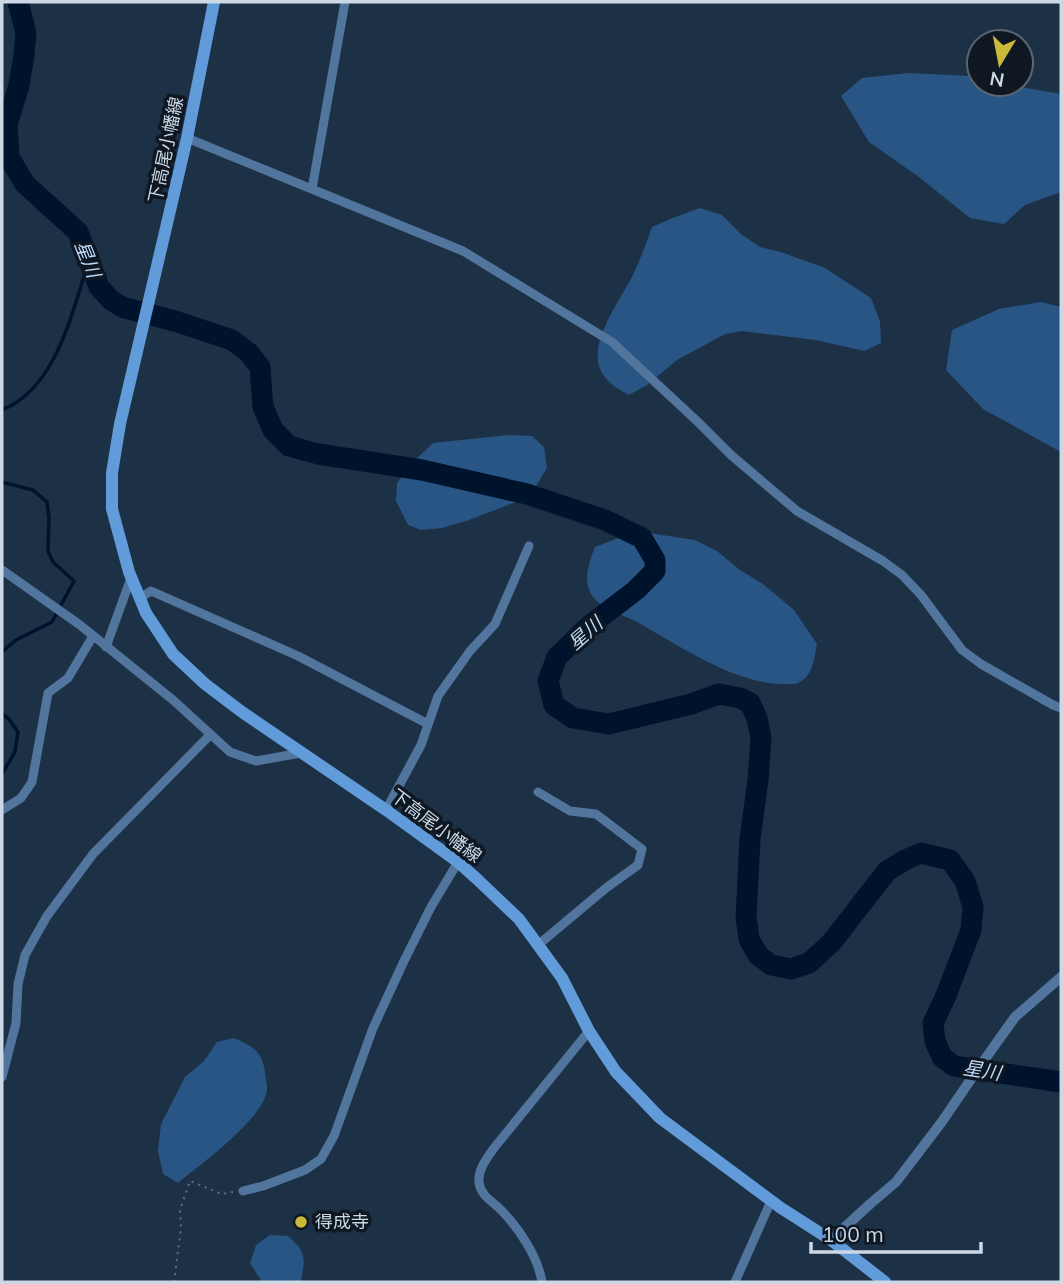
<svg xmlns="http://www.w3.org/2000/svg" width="1063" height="1284" font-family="Mulish,'Noto Sans JP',sans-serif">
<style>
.green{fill:#285584}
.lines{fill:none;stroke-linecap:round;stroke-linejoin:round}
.stream{stroke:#00132d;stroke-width:3.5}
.river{stroke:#00132d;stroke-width:21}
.path{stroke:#5f7082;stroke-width:2;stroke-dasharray:2 5;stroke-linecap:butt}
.minor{stroke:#51759c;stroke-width:9}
.tertiary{stroke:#51759c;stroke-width:10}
.secondary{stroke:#619bda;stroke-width:12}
.poi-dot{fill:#cbba39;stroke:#0f1822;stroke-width:2.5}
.labels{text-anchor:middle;stroke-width:7;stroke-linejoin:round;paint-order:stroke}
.street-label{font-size:18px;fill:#ccd8e6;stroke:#0f1822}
.poi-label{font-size:18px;fill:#ccd8e6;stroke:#0f1822;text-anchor:start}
.water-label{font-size:19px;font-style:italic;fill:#bfdbfb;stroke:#0f1822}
</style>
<rect width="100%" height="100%" fill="#1d3146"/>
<path class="green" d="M909 73 971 76 979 78V84H1003L1061 94V192L1025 205 1004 224 970 218 919 177 869 142 841 96 862 78Z
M700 208 722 215 741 234 760 247 781 252 825 268 871 298 880 322 881 343 864 351 816 340 742 331 725 334 677 360 647 385 629 395C616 388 604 381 599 366 591 339 620 300 632 277 640 260 646 244 652 227L675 217Z
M1041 302 1061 307V452L983 409 946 370 952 330 999 309Z
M508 435 532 436 544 447 547 468 536 486 516 502 469 520 442 528 421 530 408 525 396 501 397 483 413 462 433 443Z
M643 532 695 540 717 551 740 570 763 584 794 610 817 644C814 658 813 675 800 682 796 685 790 684 785 684 736 685 678 645 637 622 624 615 599 608 591 594 583 579 589 562 595 547L621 537Z
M234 1038C252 1046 262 1051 265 1072 265 1077 267 1083 267 1089 265 1118 201 1164 178 1183L163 1174 158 1151 161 1124 185 1077 204 1061 217 1042Z
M270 1235 288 1236C307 1252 305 1259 301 1282H262L250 1263 256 1245Z"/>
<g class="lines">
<path class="stream" d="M2 410C53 390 70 321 85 273L91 266
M2 482 33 490 47 502 49 518 48 551 53 562 74 581 52 622 16 640 2 652
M2 714 9 719 18 732 15 752 2 774"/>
<path class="river" d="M18 2 26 33 24 55 19 85 7 125 9 157 25 184 78 232 99 287 111 300 122 307 178 322 232 340 249 353 260 367 263 407 273 430 289 446 318 454 422 470 527 494 605 520 642 538 655 560V571L636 590 589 626 557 657 548 681 554 705 573 718 609 724 691 704 719 694 740 698 750 703 757 718 761 738 758 780 750 839 746 917 749 939 758 955 771 965 791 969 809 963 831 943 887 871 905 860 921 853 950 860 965 881 973 907 971 930 945 998 933 1023 935 1041 942 1057 954 1066 1061 1082"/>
<path class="path" d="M174 1282 181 1228 180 1210 190 1181 222 1194 233 1192"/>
<path class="minor" d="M187 138 463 251 612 342 698 422 731 455 797 511 883 561 902 575 921 595 962 650 981 664 1053 705 1061 708
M312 189 345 2
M2 570 80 625 173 700 230 752 256 761 301 753
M140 598 151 591 298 656 428 724
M106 647 131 578
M2 810 21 798 32 782 48 693 68 678 93 636
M386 810 421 745 438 696 470 651 495 624 529 546
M538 945 606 888 638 865 642 849 596 814 570 811 538 792
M2 1077 16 1023 18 984 25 955 47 916 93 854 210 735
M243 1191 263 1186 305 1170 321 1159 334 1136 373 1028 404 961 431 907 458 862
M542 1282C538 1257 520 1230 502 1211 494 1202 480 1196 479 1182 478 1169 487 1158 494 1148L589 1031
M735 1282 771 1201"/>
<path class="tertiary" d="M831 1240 870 1204 896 1182 941 1123 980 1066 1015 1017 1061 977"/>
<path class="secondary" d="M214 2 187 138 120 424 112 473V509L129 572 146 613 173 654 205 684 242 712 386 810 458 862 477 879 519 919 562 978 589 1031 616 1072 660 1118 781 1208 831 1240 885 1282"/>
</g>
<circle class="poi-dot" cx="301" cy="1222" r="7"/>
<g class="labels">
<g class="street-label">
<text transform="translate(166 150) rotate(-78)" y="6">下高尾小幡線</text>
<text transform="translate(436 826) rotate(37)" y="6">下高尾小幡線</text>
</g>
<g class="poi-label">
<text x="315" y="1228">得成寺</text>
</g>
<g class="water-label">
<text transform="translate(88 259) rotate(68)" y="7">星川</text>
<text transform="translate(585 633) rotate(-41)" y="7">星川</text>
<text transform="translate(982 1070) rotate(9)" y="7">星川</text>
</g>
</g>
<rect width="1063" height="1284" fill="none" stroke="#ccd8e6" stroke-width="7"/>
<g transform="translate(1000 63) rotate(190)"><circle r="33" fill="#0f1822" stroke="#5b6570" stroke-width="2"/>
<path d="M0-5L12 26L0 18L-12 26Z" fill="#cbba39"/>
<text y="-10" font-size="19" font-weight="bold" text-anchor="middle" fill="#ccd8e6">N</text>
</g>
<path d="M811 1242v10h170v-10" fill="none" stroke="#ccd8e6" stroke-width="3.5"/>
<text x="822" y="1242" font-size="21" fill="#ccd8e6" stroke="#0f1822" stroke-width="5" paint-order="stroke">100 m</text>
</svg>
